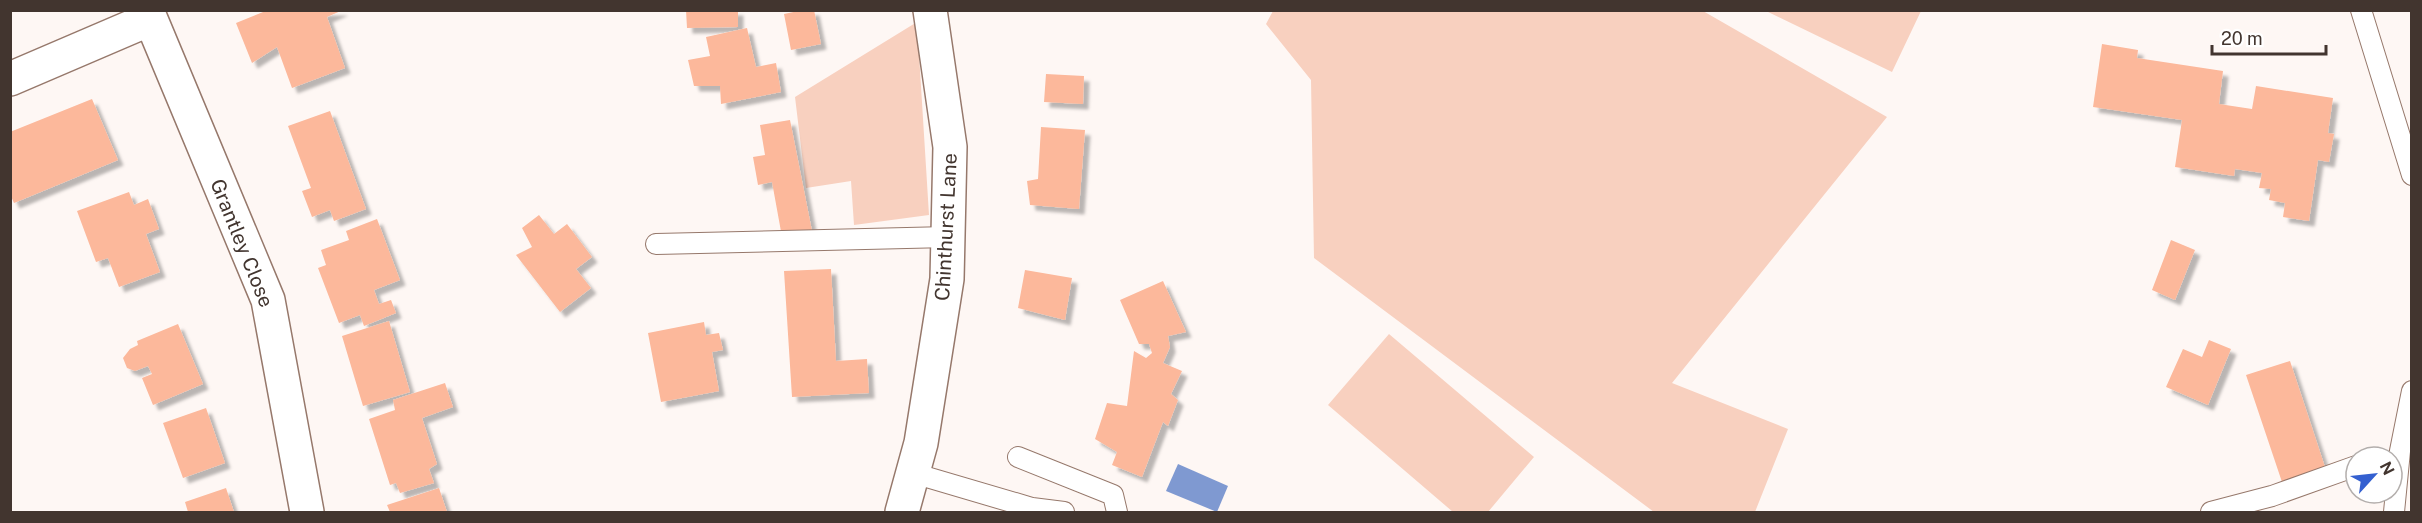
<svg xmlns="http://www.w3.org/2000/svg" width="2422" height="523" font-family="'Public Sans',sans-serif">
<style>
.green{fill:#f8d0bf}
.water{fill:#7f99d1}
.building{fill:#fcb89b;filter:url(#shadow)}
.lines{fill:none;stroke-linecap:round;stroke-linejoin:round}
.lane-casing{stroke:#96786b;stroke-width:22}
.street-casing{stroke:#96786b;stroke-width:36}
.lane{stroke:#fff;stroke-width:20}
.street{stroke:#fff;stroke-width:33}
.labels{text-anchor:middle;stroke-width:5;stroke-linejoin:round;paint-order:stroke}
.street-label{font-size:20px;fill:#42352f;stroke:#fff}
</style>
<defs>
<filter id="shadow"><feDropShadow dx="5.5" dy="5.5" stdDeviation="1.5" flood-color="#0004"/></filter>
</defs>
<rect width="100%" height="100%" fill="#fef7f4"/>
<path class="green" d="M1273 11H1703L1887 117 1672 383 1788 429 1755 512H1654L1314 258 1311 80 1266 24Z
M1766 11 1921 10V11L1892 72Z
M917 22 929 215 854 225 851 181 806 188 795 97Z
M1389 334 1534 457 1488 512H1453L1328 405Z"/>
<path class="water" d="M1178 464 1228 486 1217 512 1166 491Z"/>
<path class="building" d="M268 10H343L327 17 345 68 292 88 277 47 252 63 236 23Z
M686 10H738V27L687 28Z
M803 10H814L821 44 791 50 784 14Z
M747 28 756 67 776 63 781 92 721 104 720 86H694L688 60 710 56 706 37Z
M2102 44 2138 50 2137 58 2223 71 2219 104 2252 109 2256 86 2333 98 2328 133 2334 134 2329 162 2318 160 2309 221 2283 217 2285 203 2269 200 2271 189 2259 188 2262 173 2235 169 2234 176 2175 167 2182 120 2093 107Z
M1046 74 1084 76 1083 104 1044 102Z
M92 99 118 160 14 203 10 194V132Z
M330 111 366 209 334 221 330 210 312 217 302 191 311 188 288 126Z
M790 120 812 231 782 237 772 182 758 185 753 157 765 155 760 125Z
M1041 127 1085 130 1079 209 1030 205 1027 181 1038 179Z
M129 192 134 205 148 199 159 229 146 234 160 272 119 287 108 258 96 262 77 211Z
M539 215 554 234 567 224 592 257 576 269 591 288 560 312 516 255 532 247 522 228Z
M377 219 400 280 374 290 379 304 391 300 396 313 364 326 360 315 339 323 318 268 326 265 321 250 349 240 346 231Z
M2171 240 2195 250 2175 300 2152 290Z
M831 269 836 361 867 359 869 393 792 397 784 271Z
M1025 270 1072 278 1065 320 1018 308Z
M1163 281 1186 332 1168 336 1170 347 1163 363 1182 371 1171 394 1178 400 1168 426 1163 422 1142 477 1112 465 1117 452 1095 439 1107 403 1127 406 1134 351 1146 358 1152 353 1149 344H1139L1120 300Z
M389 321 410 392 363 406 342 336Z
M704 322 706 335 719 333 723 350 712 352 719 391 661 402 648 333Z
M178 324 203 384 153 405 142 378 152 374 148 366 135 371 127 368 123 358 130 349 138 345 137 341Z
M2209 340 2231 349 2208 405 2166 387 2183 349 2202 357Z
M2290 361 2326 470 2283 485 2246 375Z
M445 383 453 407 422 418 437 464 429 469 434 483 400 493 396 483 390 485 369 419 395 410 393 400Z
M206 408 225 463 183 478 163 423Z
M226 488 234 512H188L185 502Z
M439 488 447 512H390L387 505Z"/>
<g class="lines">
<g class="lane-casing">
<path id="lane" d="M2361 10 2412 175
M656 244 948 237
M1018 457 1113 495 1117 512
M913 473 1032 508 1064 512
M2211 512 2272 496 2356 466
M2394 512 2400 451 2412 391"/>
</g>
<g class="street-casing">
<path id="street" d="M147 10 268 300 307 512
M10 79 150 19
M902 512 921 443 947 279 950 147 930 10"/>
</g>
<use href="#lane" class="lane"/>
<use href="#street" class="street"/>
</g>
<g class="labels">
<g class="street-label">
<text transform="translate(946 227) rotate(-87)" y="7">Chinthurst Lane</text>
<text transform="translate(242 243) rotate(68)" y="7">Grantley Close</text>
</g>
</g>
<rect width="2422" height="523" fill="none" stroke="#42352f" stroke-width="24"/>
<g transform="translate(2374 475) rotate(63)"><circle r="28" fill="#ffffff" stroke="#b3aeac" stroke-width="1.5"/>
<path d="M0-4.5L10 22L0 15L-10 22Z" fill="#3460d0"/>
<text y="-9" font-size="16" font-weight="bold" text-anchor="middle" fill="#42352f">N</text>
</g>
<path d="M2212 45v9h114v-9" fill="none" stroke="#42352f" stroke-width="3"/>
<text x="2221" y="45" font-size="18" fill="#42352f" stroke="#ffffff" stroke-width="4.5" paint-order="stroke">20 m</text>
</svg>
